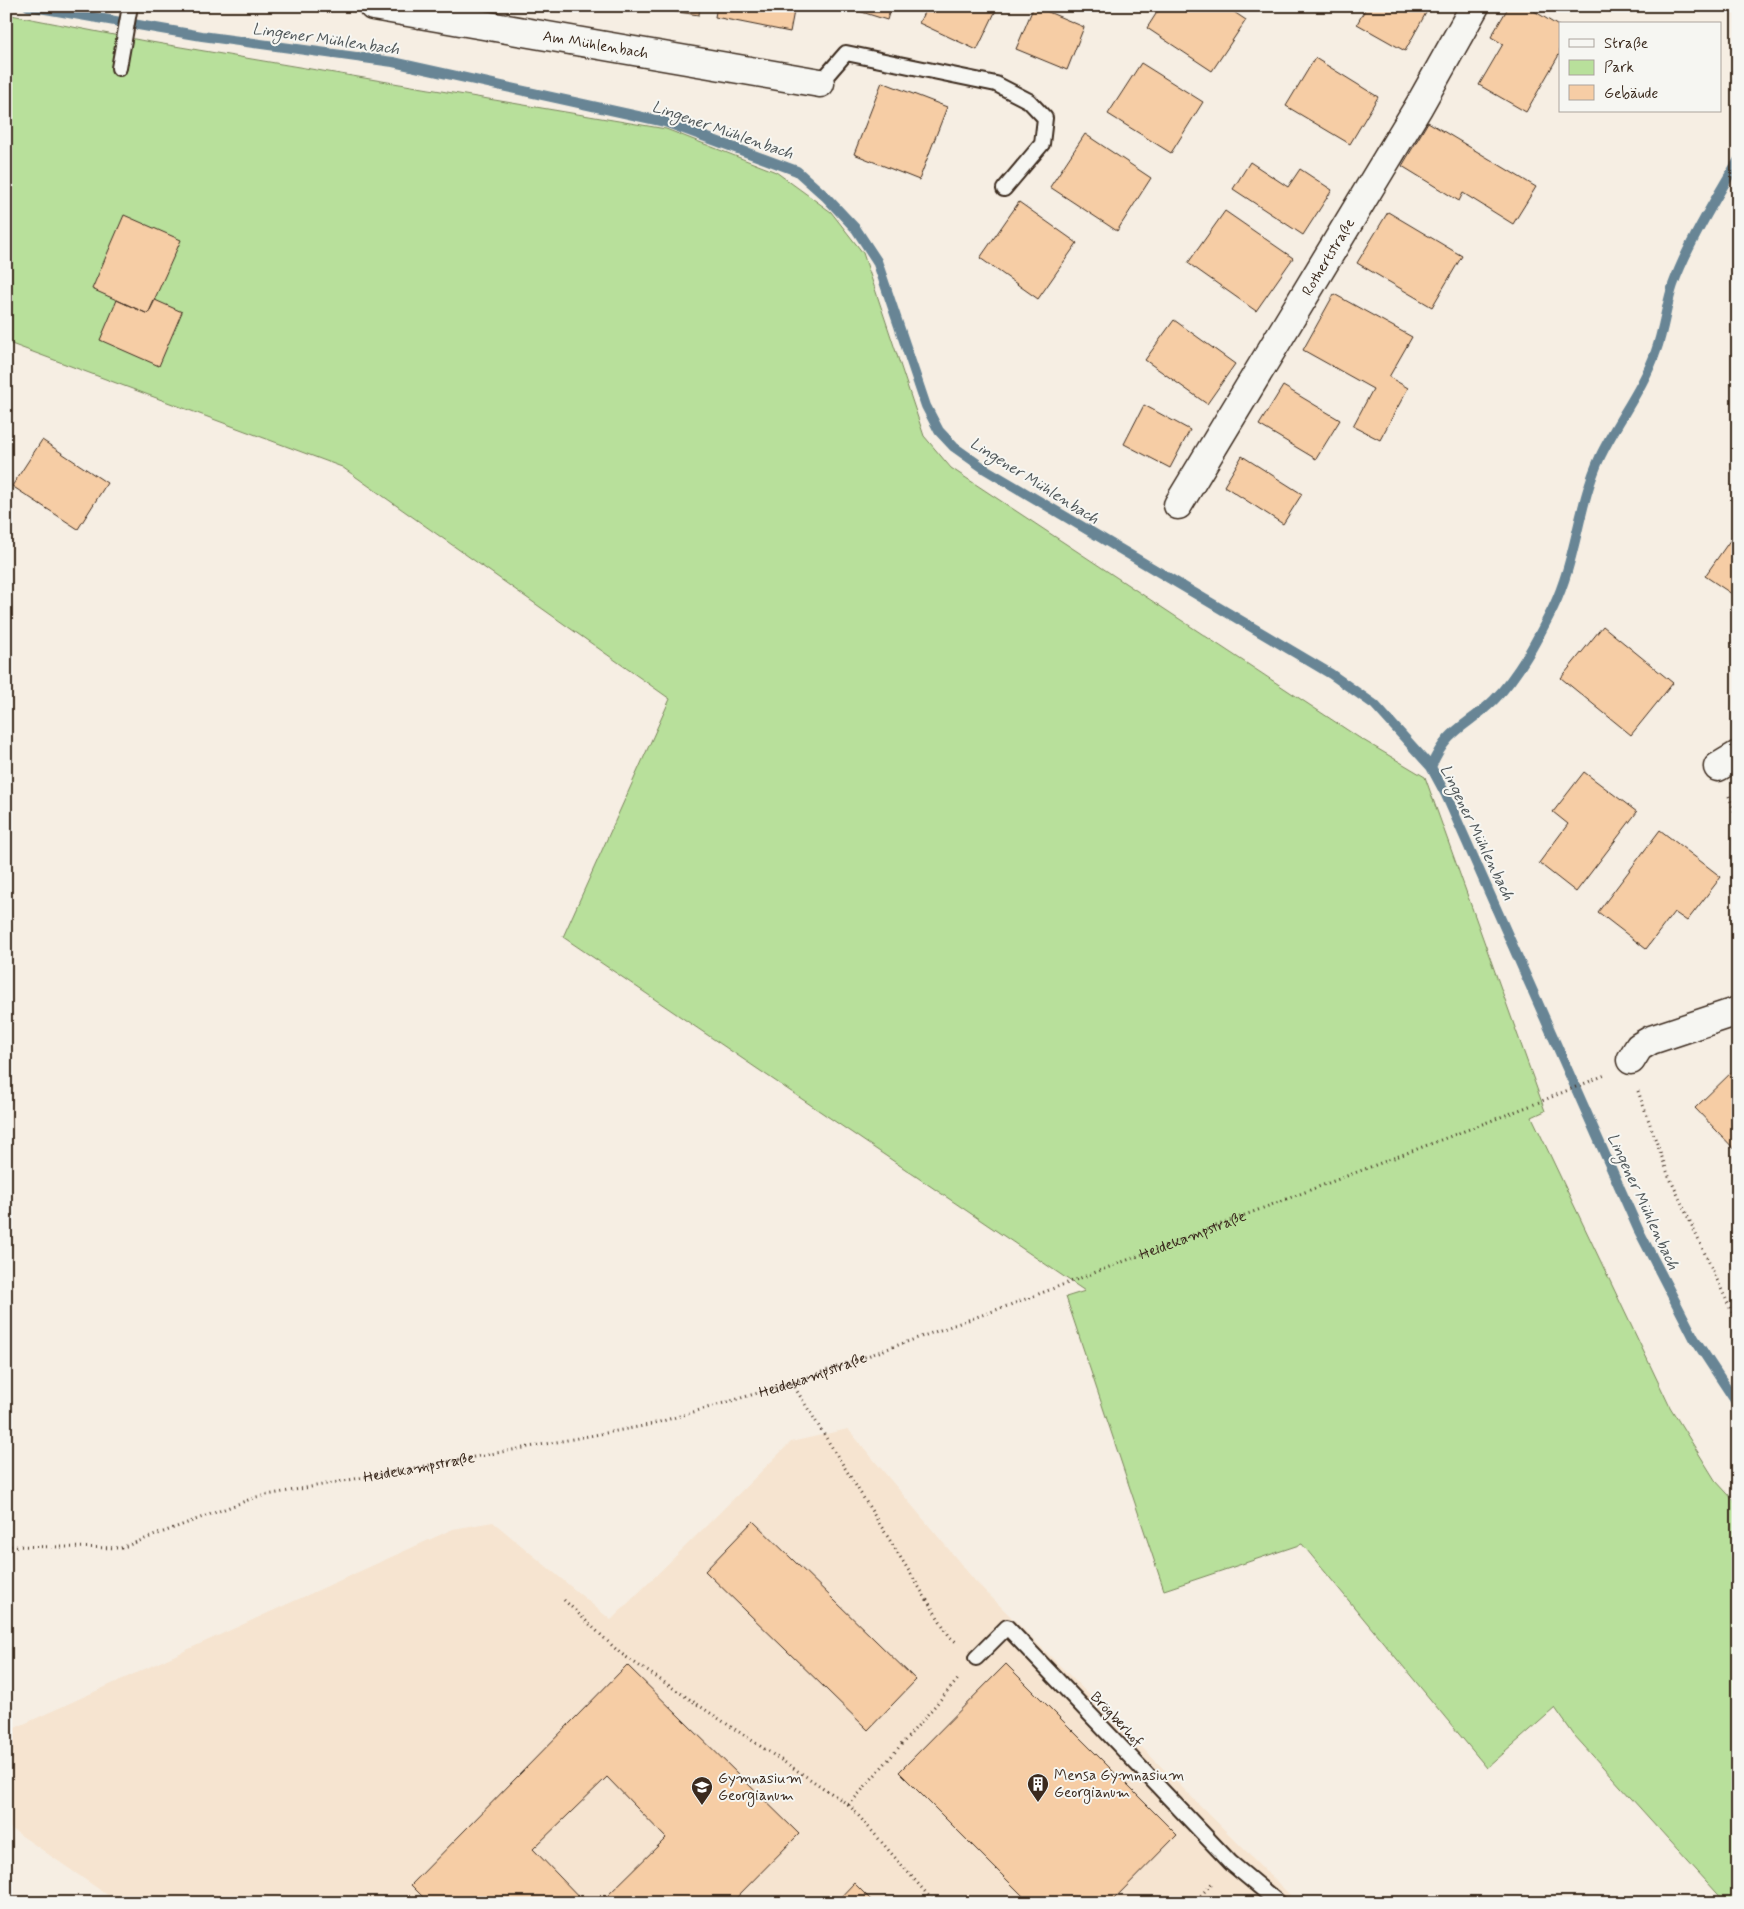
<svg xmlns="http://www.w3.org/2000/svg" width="1744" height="1909" font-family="Mynerve,sans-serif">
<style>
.built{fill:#f6e4d0}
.green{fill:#b8e09b;stroke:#7a855c}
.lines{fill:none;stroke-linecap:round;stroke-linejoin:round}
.stream{stroke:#678595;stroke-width:10}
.building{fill:#f6cda5;stroke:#3b2a1e}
.service-casing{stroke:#3b2a1e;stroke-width:18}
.minor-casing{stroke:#3b2a1e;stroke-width:31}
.path{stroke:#3b2a1e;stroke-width:3;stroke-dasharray:1 4;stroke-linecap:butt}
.service{stroke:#f6f6f2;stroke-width:14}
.minor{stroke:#f6f6f2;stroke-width:28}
.labels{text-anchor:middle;stroke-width:4;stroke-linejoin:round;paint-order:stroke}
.street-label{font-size:15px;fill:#3b2a1e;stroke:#f6f6f2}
.poi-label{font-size:15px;fill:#3b2a1e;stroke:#f6f6f2;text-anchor:start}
.water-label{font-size:16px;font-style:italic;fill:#51585a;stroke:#f6f6f2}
</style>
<rect width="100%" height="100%" fill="#f6eee3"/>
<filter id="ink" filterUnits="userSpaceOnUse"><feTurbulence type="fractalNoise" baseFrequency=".02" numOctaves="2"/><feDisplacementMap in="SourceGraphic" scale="10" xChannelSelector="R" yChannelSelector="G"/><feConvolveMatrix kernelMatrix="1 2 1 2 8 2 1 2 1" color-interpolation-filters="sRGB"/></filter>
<g filter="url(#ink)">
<path class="built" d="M848 1429 976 1582 1298 1903H119L6 1825V1732L453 1529 493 1522 611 1620 791 1442Z"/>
<path class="green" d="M6 14 145 41 666 129 776 172 831 212 863 253 924 436 951 468 1358 737 1425 777 1545 1111 1532 1117 1670 1407 1715 1480 1738 1505V1903H1726L1574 1735 1555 1708 1487 1768 1302 1544 1164 1590 1066 1297 1085 1291 563 937 670 699 342 467 6 342Z"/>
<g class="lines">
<path class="stream" d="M28 6 202 36 393 62 665 122 797 171 826 197 856 229 877 261 926 406 939 431 954 447 985 469 1331 674 1375 705 1431 767 1446 795 1638 1229 1694 1338 1738 1405
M1431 767C1447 728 1467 727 1494 700 1519 675 1537 640 1553 608 1576 561 1578 505 1600 457 1617 421 1643 389 1656 351 1664 329 1666 306 1673 285 1687 246 1716 198 1738 161"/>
</g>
<path class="building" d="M634 6H700L699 15Z
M717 6H795L790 32 715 17Z
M843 6H891L887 20Z
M927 6H998L977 50 919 23Z
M1034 6 1084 27 1067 70 1016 49Z
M1161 6H1225L1246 20 1212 71 1147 28Z
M1367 6H1419L1427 11 1405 51 1357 24Z
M1509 6H1526L1560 27V53L1526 112 1479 85 1503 44 1491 37Z
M1315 58 1378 97 1350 144 1286 106Z
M1141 63 1203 102 1171 153 1108 114Z
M882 82 947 107 919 180 854 154Z
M1428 122 1536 187 1513 224 1463 193 1459 201 1402 166Z
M1085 134 1151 178 1117 231 1050 187Z
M1250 162 1288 187 1300 169 1332 190 1303 235 1233 189Z
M1019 202 1077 243 1038 299 980 258Z
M1225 211 1293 258 1256 311 1188 263Z
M1388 212 1462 256 1432 307 1357 263Z
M124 215 181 240 148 314 92 289Z
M1334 294 1412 337 1389 377 1408 388 1380 440 1353 426 1373 389 1303 350Z
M117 300 148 314 155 300 182 312 159 366 100 340Z
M1174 320 1235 364 1207 404 1145 360Z
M1283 386 1340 420 1316 459 1259 425Z
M1144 405 1190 430 1170 468 1124 444Z
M42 440 107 483 78 529 12 486Z
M1242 456 1302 494 1283 524 1224 486Z
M1738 529V598L1705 576Z
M1603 626 1673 683 1631 735 1561 678Z
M1584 772 1637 812 1576 892 1539 863 1568 824 1553 812Z
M1660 830 1721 877 1687 921 1674 912 1646 949 1598 912Z
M1738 1066V1153L1695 1108Z
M753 1521 916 1680 868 1730 705 1571Z
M1006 1664 1177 1835 1110 1903H1030L899 1772Z
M627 1665 799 1834 731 1903H600L666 1838 607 1777 533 1849 585 1903H429L411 1885Z
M854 1883 874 1903H835Z"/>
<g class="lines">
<g class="service-casing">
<path id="service" d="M119 68 130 6
M820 83 846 53 996 84 1029 101 1045 118 1042 144 1004 189
M976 1658 1007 1627 1231 1863 1279 1903"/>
</g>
<g class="minor-casing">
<g id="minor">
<path id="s2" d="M373 6 820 83"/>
<path id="s3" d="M1178 505 1419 106 1475 6"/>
<path d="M1718 767 1738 755"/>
<path d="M1631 1060 1639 1047 1651 1040 1738 1011"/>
</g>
</g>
<g class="path">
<path d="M1729 796 1734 811 1738 813"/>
<path d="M1638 1091 1668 1174 1738 1325"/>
<path d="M792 1383 950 1637 956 1642"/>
<path id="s1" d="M6 1546 121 1548 256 1497 649 1425 792 1383 1010 1305 1532 1105 1605 1075"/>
<path d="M564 1600 620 1653 849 1805"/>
<path d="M935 1903 849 1805 960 1677"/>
<path d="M1194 1903 1213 1882"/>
</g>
<use href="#service" class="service"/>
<use href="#minor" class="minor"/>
</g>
</g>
<defs>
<g id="building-pin" transform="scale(1.125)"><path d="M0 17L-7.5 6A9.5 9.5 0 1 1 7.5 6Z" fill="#3b2a1e" stroke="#f6f6f2"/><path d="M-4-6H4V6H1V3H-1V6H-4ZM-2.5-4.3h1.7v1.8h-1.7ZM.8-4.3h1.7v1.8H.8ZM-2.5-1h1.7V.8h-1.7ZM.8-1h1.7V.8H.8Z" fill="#fff"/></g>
<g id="school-pin" transform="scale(1.125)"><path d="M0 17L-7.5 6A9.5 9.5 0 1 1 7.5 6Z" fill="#3b2a1e" stroke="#f6f6f2"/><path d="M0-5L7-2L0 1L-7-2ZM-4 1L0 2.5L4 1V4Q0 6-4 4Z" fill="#fff"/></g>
</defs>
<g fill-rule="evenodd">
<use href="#building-pin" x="1038" y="1784"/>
<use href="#school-pin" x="702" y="1787"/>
</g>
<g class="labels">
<g class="street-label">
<text dy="5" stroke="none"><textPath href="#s2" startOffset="226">Am Mühlenbach</textPath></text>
<text dy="5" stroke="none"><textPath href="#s3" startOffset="290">Rothertstraße</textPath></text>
<text dy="5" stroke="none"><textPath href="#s1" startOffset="1235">Heidekampstraße</textPath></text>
<text dy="5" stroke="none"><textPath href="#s1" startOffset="830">Heidekampstraße</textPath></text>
<text dy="5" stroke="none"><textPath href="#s1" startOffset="425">Heidekampstraße</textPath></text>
<text transform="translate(1117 1719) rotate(47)" y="5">Brögberhof</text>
</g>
<g class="poi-label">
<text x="1054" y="1780">Mensa Gymnasium<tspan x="1054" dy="17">Georgianum</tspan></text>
<text x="718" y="1783">Gymnasium<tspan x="718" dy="17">Georgianum</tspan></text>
</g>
<g class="water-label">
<text transform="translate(326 38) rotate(8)" y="6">Lingener Mühlenbach</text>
<text transform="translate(723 129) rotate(19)" y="6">Lingener Mühlenbach</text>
<text transform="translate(1035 480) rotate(32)" y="6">Lingener Mühlenbach</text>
<text transform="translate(1478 832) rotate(64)" y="6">Lingener Mühlenbach</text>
<text transform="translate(1644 1201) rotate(65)" y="6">Lingener Mühlenbach</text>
</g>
</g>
<rect width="1744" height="1909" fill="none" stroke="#f6f6f2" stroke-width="25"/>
<rect x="12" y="12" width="1719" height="1884" fill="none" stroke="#3b2a1e" stroke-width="2" filter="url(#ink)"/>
<rect x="1559" y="22" width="162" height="90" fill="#f6f6f2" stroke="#aba49d"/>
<rect x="1569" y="39" width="25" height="8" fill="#f6f6f2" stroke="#aba49d"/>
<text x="1604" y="48" font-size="15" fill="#3b2a1e">Straße</text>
<rect x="1569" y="60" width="25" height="15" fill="#b8e09b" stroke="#aba49d"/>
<text x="1604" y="72" font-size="15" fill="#3b2a1e">Park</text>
<rect x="1569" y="85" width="25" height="15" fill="#f6cda5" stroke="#aba49d"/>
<text x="1604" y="98" font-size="15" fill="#3b2a1e">Gebäude</text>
</svg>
